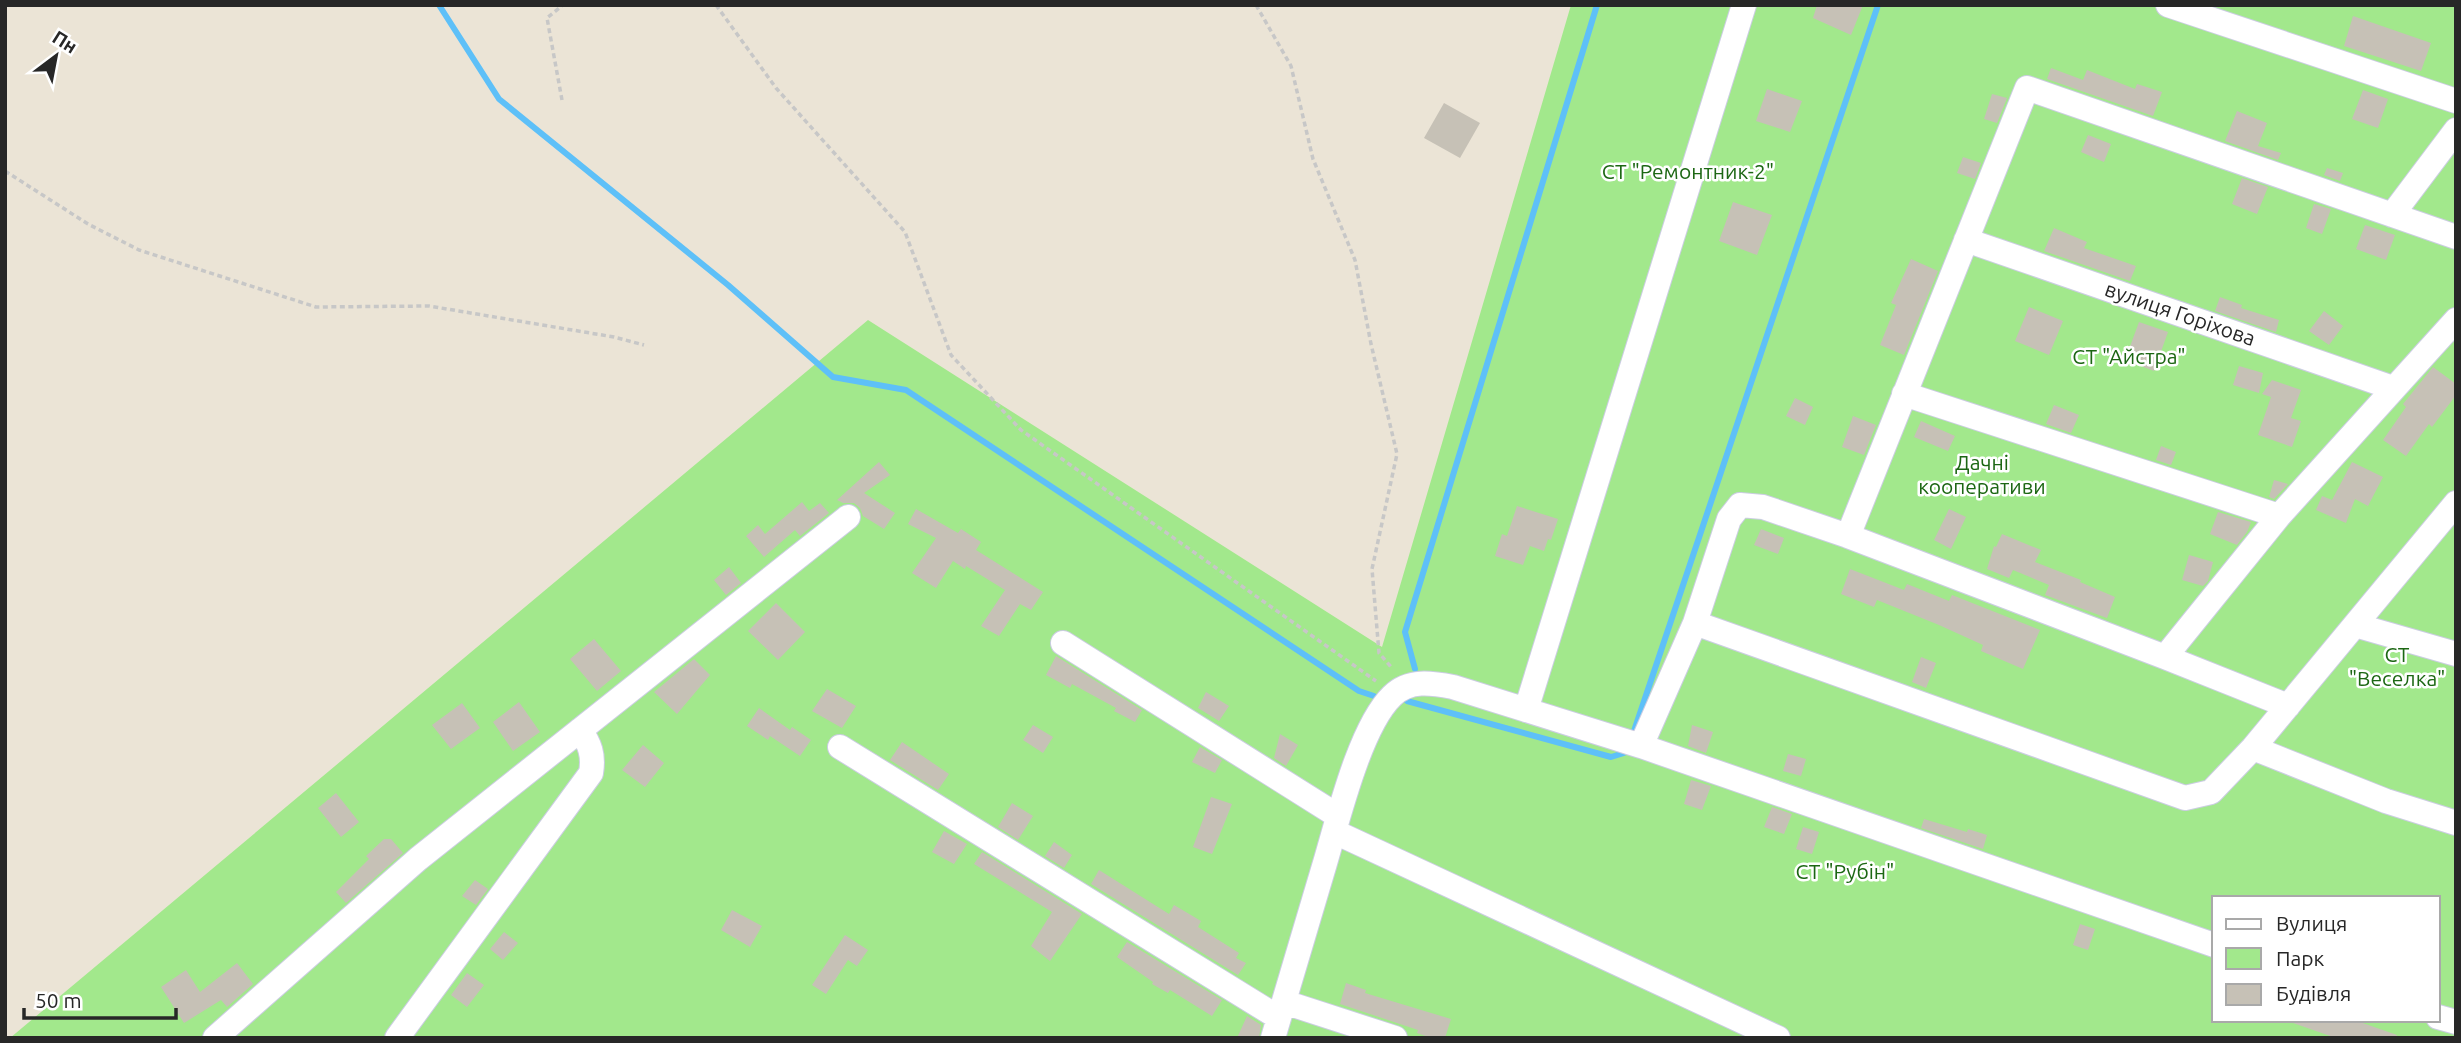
<svg xmlns="http://www.w3.org/2000/svg" width="2461" height="1043" font-family="Ubuntu,sans-serif">
<style>
.green{fill:#a2e88c;fill-rule:evenodd}
.lines{fill:none;stroke-linecap:round;stroke-linejoin:round}
.stream{stroke:#5ec0f8;stroke-width:6}
.building{fill:#c6c1b6}
.street-casing{stroke:#cbcde2;stroke-width:26}
.path{stroke:#c7c7c7;stroke-width:3.5;stroke-dasharray:5 3.5;stroke-linecap:butt}
.street{stroke:#fff;stroke-width:24}
.labels{text-anchor:middle;stroke-width:5;stroke-linejoin:round;paint-order:stroke}
.park-label{font-size:21px;fill:#1c6713;stroke:#fff}
.street-label{font-size:21px;fill:#272727;stroke:#fff}
</style>
<rect width="100%" height="100%" fill="#ebe4d6"/>
<path class="green" d="M1571 5H2456V1038H10L868 320 1382 647ZM2214 898H2438V1020H2214Z"/>
<g class="lines">
<path class="stream" d="M439 5 499 99 728 285 833 377 906 390 1359 691 1374 696
M1415 669 1405 632 1597 5
M1407 701 1611 757 1624 753
M1633 734 1878 5"/>
</g>
<path class="building" d="M1817 5H1863L1851 35 1813 18Z
M2353 16 2431 43 2421 71 2344 46Z
M2051 68 2083 80 2087 70 2135 89 2137 84 2162 92 2153 116 2047 79Z
M1767 89 1802 101 1790 132 1756 121Z
M2363 90 2388 99 2378 128 2352 119Z
M1992 94 2007 98 1997 123 1984 119Z
M1444 103 1480 123 1460 158 1424 138Z
M2237 111 2267 123 2258 146 2281 153 2278 160 2225 141Z
M2088 135 2111 144 2104 162 2081 152Z
M1963 157 1981 163 1975 179 1957 173Z
M2327 168 2343 173 2340 181 2324 175Z
M2242 178 2268 187 2257 214 2232 204Z
M1733 202 1772 215 1757 255 1719 241Z
M2314 204 2331 209 2322 234 2306 228Z
M2365 225 2395 235 2386 260 2356 249Z
M2054 228 2087 242 2084 248 2136 266 2130 281 2044 251Z
M1911 259 1938 271 1904 355 1880 345 1896 305 1891 303Z
M2220 297 2242 305 2241 308 2279 320 2276 332 2215 311Z
M2029 307 2063 321 2049 355 2015 341Z
M2324 311 2343 326 2329 345 2309 331Z
M2139 322 2168 332 2154 371 2125 360Z
M2239 366 2263 373 2259 393 2233 385Z
M2433 367 2456 384V395L2432 427 2429 424 2406 456 2383 440 2406 407 2403 404Z
M2272 380 2301 390 2291 418 2301 421 2292 447 2258 435 2271 397 2262 394Z
M1795 398 1813 407 1805 425 1786 416Z
M2054 405 2079 415 2071 433 2046 424Z
M1853 416 1876 425 1864 455 1842 447Z
M1921 421 1955 436 1948 451 1914 437Z
M2161 446 2176 452 2171 465 2156 460Z
M879 462 890 475 864 493 895 513 884 529 863 516 860 508 854 503H843L837 500Z
M2352 462 2383 477 2368 506 2355 499 2346 523 2316 510 2322 496 2332 500Z
M2274 480 2288 484 2274 499 2269 497Z
M802 502 809 511 820 503 829 513 800 536 795 530 764 557 746 536 758 525 765 534Z
M1517 506 1558 519 1551 540 1548 539 1544 551 1530 546 1523 565 1495 556 1502 534 1507 536Z
M916 509 958 533 961 529 981 542 976 550 1043 592 1031 610 1020 604 999 636 981 626 1005 590 966 566 965 569 953 561 936 588 912 573 936 538 908 524Z
M1949 509 1966 517 1951 549 1934 540Z
M2218 512 2251 522 2247 532 2237 545 2210 534Z
M1761 529 1784 538 1778 554 1754 545Z
M2002 534 2041 550 2035 562 2081 580 2080 582 2115 597 2107 618 2045 595 2049 585 2013 570 2009 578 1987 569 1994 546 1996 547Z
M2189 555 2213 562 2208 581 2203 586 2182 580Z
M729 567 741 583 726 595 714 580Z
M1850 569 1904 590 1907 584 1949 601 1952 595 2040 630 2023 669 1981 651 1983 645 1939 625 1877 600 1874 607 1841 594Z
M776 603 805 632 778 660 748 631Z
M594 639 621 671 597 691 570 659Z
M1056 656 1142 710 1135 722 1114 711 1116 708 1072 684 1070 688 1046 675Z
M1921 657 1936 663 1926 688 1912 682Z
M694 659 710 675 677 714 654 692Z
M827 689 856 706 842 728 812 711Z
M1206 692 1229 706 1219 721 1198 708Z
M519 702 540 732 513 751 493 722Z
M462 703 480 728 451 749 432 725Z
M759 708 790 730 792 727 811 740 800 756 770 736 768 740 747 726Z
M1033 725 1053 737 1043 753 1023 740Z
M1692 725 1713 732 1706 753 1688 746Z
M1280 734 1298 745 1286 766 1274 758Z
M902 742 949 774 938 790 890 760Z
M643 745 664 763 645 787 622 770Z
M1200 747 1222 760 1215 773 1192 762Z
M1788 754 1806 759 1801 776 1783 771Z
M1691 780 1711 786 1702 810 1684 804Z
M336 793 359 822 341 837 318 808Z
M1211 797 1232 804 1212 854 1193 847Z
M1012 803 1033 816 1018 840 998 827Z
M1772 807 1792 814 1784 834 1764 827Z
M1924 819 1967 832 1968 829 1987 835 1983 849 1921 828Z
M1803 827 1819 832 1812 854 1796 849Z
M944 831 967 844 954 864 932 852Z
M384 839H391L403 853 346 903 336 892 369 859 366 856Z
M1054 842 1072 855 1064 868 1045 856Z
M982 852 1082 914 1050 961 1031 946 1052 912 974 864Z
M1099 870 1169 914 1174 905 1201 921 1198 927 1239 953 1236 958 1246 963 1238 975 1091 884Z
M475 880 488 889 476 905 462 896Z
M732 910 762 926 750 947 721 930Z
M2080 924 2095 929 2088 950 2073 945Z
M504 932 518 943 503 960 490 949Z
M845 935 868 950 857 966 848 960 826 994 812 985Z
M1127 942 1222 1000 1212 1016 1170 990 1168 993 1152 984 1153 982 1117 957Z
M237 963 253 984 227 1007 221 1000 184 1023 161 987 186 970 200 992Z
M467 973 484 985 467 1007 451 995Z
M1346 983 1366 990 1365 993 1451 1019 1445 1038H1431L1417 1033 1418 1030 1340 1004Z
M1247 1016 1261 1025 1259 1038H1237Z
M2293 1020H2354L2397 1035 2396 1038H2336L2293 1023Z"/>
<g class="lines">
<g class="street-casing">
<path id="street" d="M2168 5 2456 101
M2392 215 2456 130
M1966 240 2393 388
M1904 394 2279 516
M1848 536 2027 88 2456 237
M1695 623 1729 519 1740 505 1763 507 1848 536 2165 657 2288 706
M2355 625 2456 654
M1063 643 1338 816
M2165 657 2279 516 2456 320
M1526 710 1744 5
M1641 746 2214 945
M840 747 1279 1018
M2253 748 2386 801 2456 823
M1335 832 1778 1038
M1284 1002 1395 1038
M2438 1017 2456 1022
M215 1038 418 859 848 517
M397 1038 591 773C594 755 590 744 580 730
M1273 1038C1290 979 1308 922 1325 863 1338 819 1360 727 1392 696 1409 679 1432 683 1453 687L1641 746 1695 623 2185 798 2211 792 2253 748 2456 503"/>
</g>
<path class="path" d="M716 5 776 88 905 232 951 355 1021 430 1376 681
M1256 5 1291 66 1313 159 1355 260 1371 344 1397 454 1372 569 1379 653 1392 668
M562 100 547 18 563 5
M5 171 88 224 139 250 316 307 429 306 614 337 644 345"/>
<use href="#street" class="street"/>
</g>
<g class="labels">
<g class="park-label">
<text x="1688" y="179">СТ "Ремонтник-2"</text>
<text x="2129" y="364">СТ "Айстра"</text>
<text x="1982" y="470">Дачні<tspan x="1982" dy="24">кооперативи</tspan></text>
<text x="2397" y="662">СТ<tspan x="2397" dy="24">"Веселка"</tspan></text>
<text x="1845" y="879">СТ "Рубін"</text>
</g>
<g class="street-label">
<text transform="translate(2180 314) rotate(19)" y="7">вулиця Горіхова</text>
</g>
</g>
<rect width="2461" height="1043" fill="none" stroke="#272727" stroke-width="14"/>
<rect x="2212" y="896" width="228" height="126" fill="#ffffff" stroke="#a9a9a9" stroke-width="2"/>
<rect x="2226" y="919" width="35" height="10" fill="#ffffff" stroke="#a9a9a9" stroke-width="2"/>
<text x="2276" y="931" font-size="21" fill="#272727">Вулиця</text>
<rect x="2226" y="948" width="35" height="21" fill="#a2e88c" stroke="#a9a9a9" stroke-width="2"/>
<text x="2276" y="966" font-size="21" fill="#272727">Парк</text>
<rect x="2226" y="984" width="35" height="21" fill="#c6c1b6" stroke="#a9a9a9" stroke-width="2"/>
<text x="2276" y="1001" font-size="21" fill="#272727">Будівля</text>
<g transform="translate(56 56) rotate(32)" stroke="#ffffff" stroke-width="5" paint-order="stroke">
<path d="M0-5L12 26L0 18L-12 26Z" fill="#272727"/>
<text y="-10" font-size="19" font-weight="bold" text-anchor="middle" fill="#272727">Пн</text>
</g>
<path d="M24 1008v10h152v-10" fill="none" stroke="#272727" stroke-width="3.5"/>
<text x="35" y="1008" font-size="21" fill="#272727" stroke="#ffffff" stroke-width="5" paint-order="stroke">50 m</text>
</svg>
